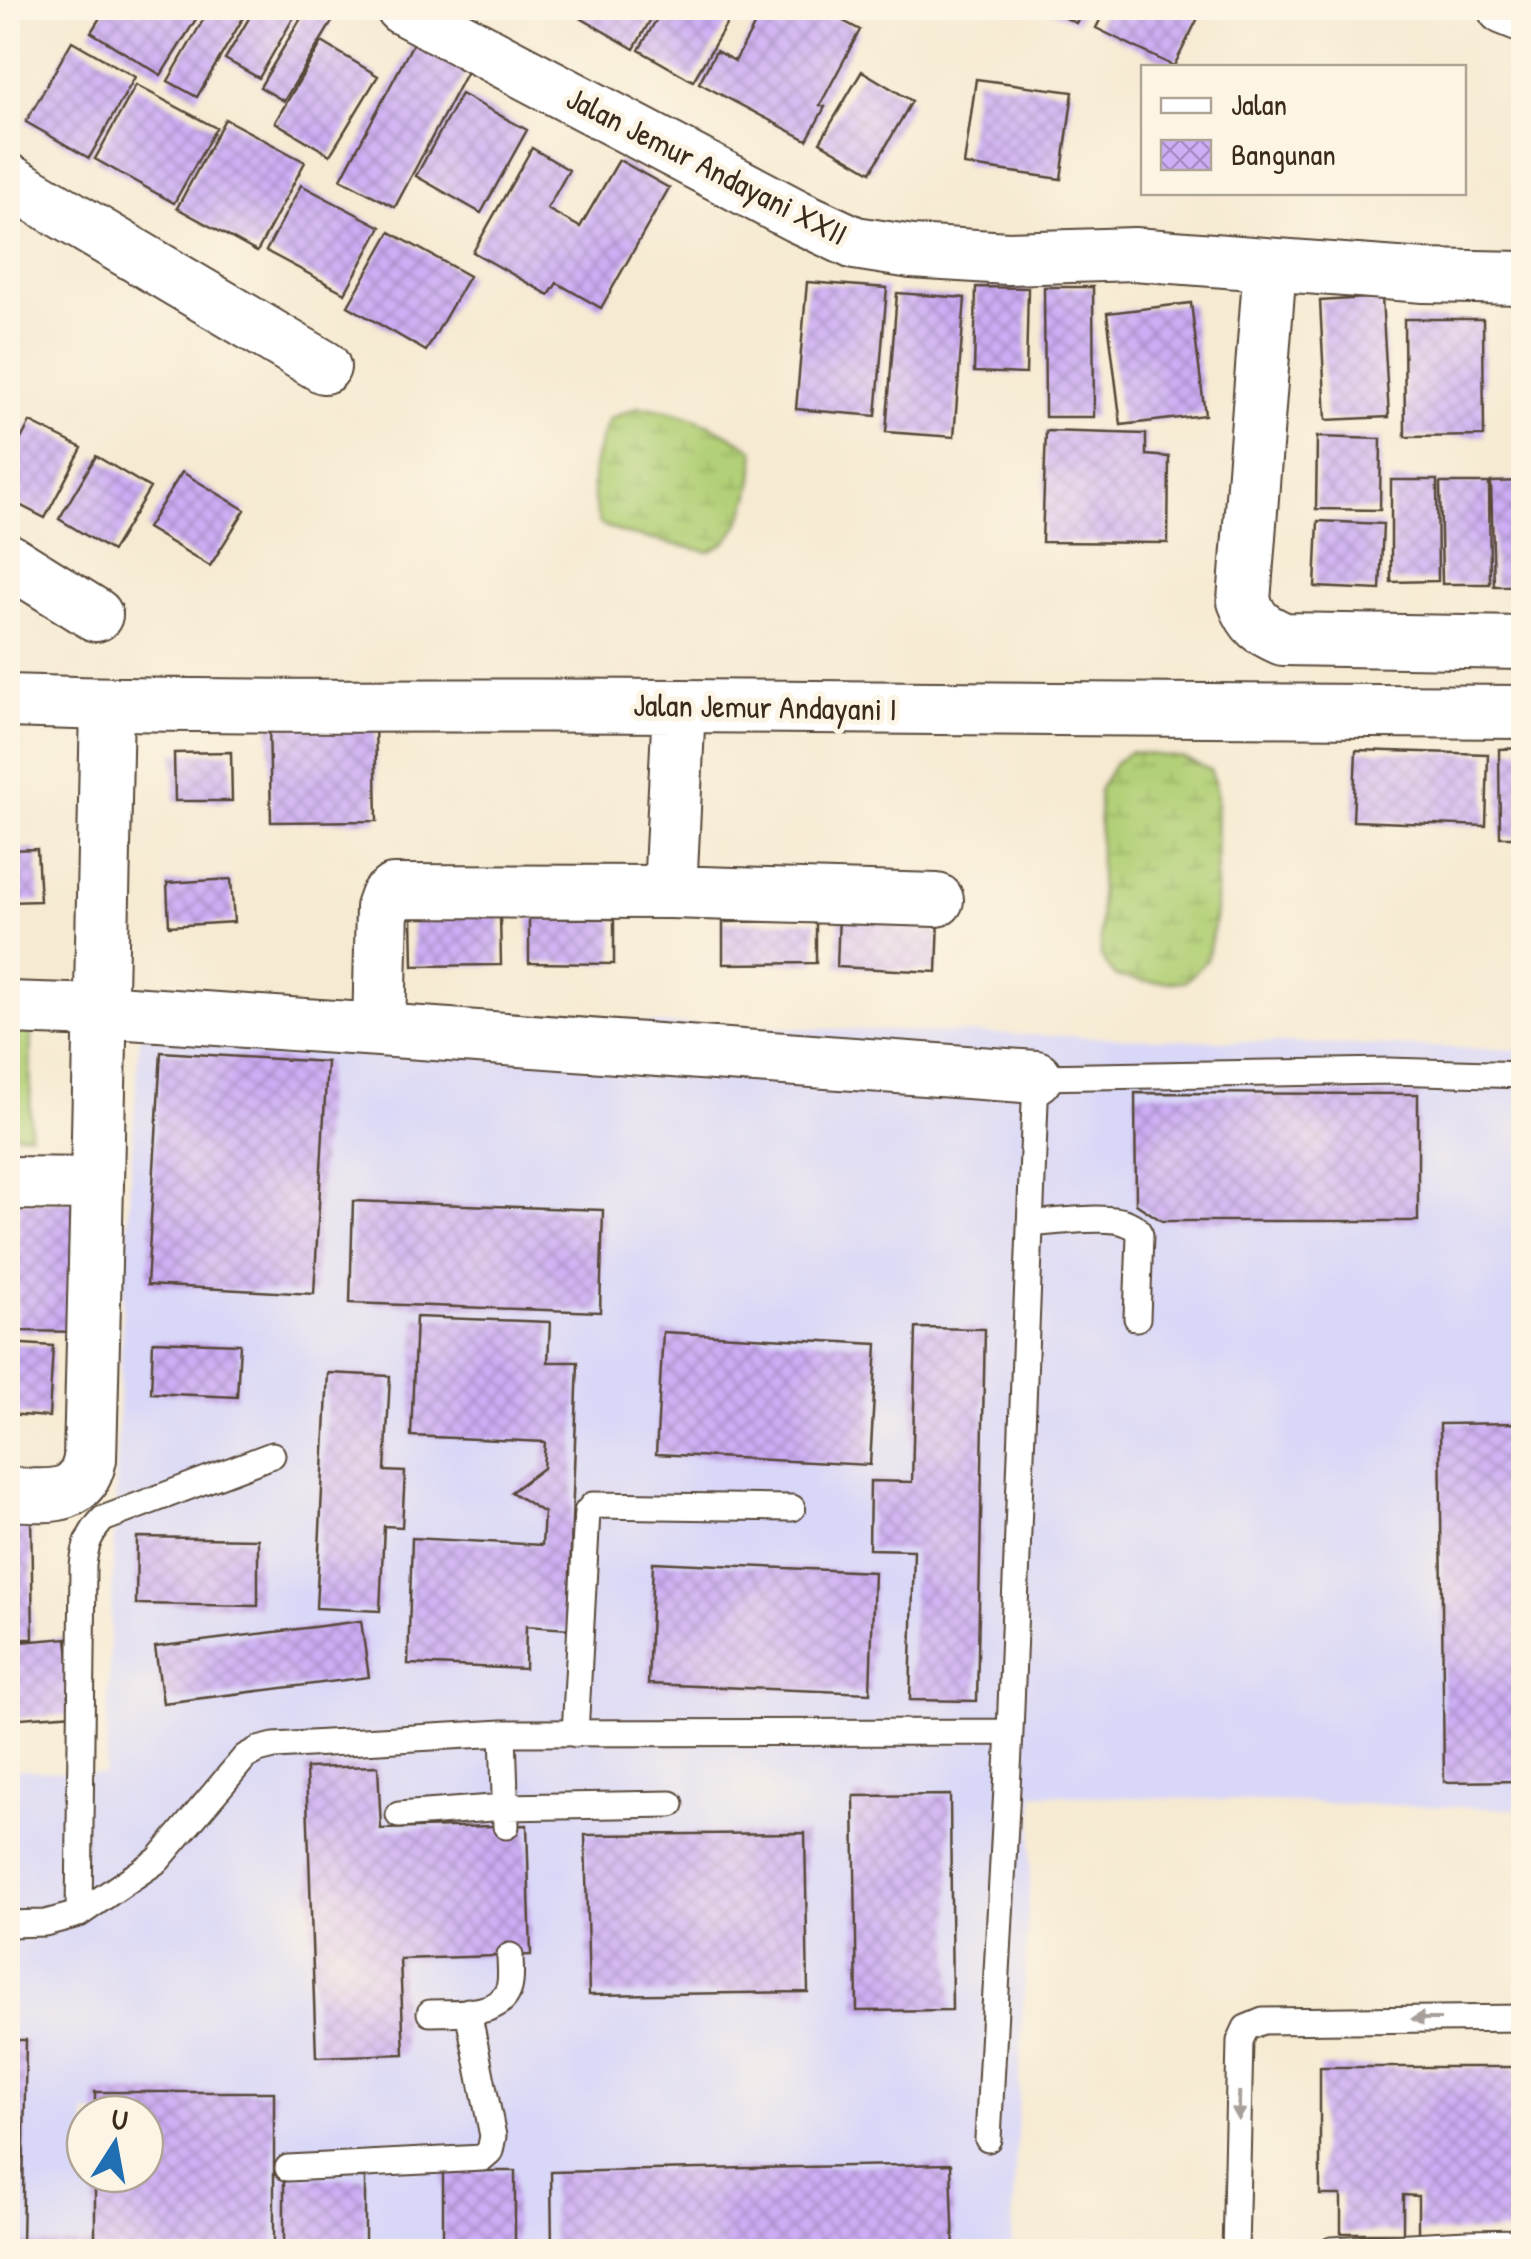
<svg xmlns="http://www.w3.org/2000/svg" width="1531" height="2259" font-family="'Patrick Hand',sans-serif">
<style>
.built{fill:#d9d7f8;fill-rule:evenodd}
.wetland{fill:url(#wetland-marsh);stroke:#767d4a;stroke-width:2.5}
.pitch{fill:#b2d077;stroke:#767d4a;stroke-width:2.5}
.building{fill:url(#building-cross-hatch)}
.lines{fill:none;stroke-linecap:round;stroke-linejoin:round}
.service-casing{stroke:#574739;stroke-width:29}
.minor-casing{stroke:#574739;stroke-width:56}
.service{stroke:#fff;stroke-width:25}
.minor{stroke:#fff;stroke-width:52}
.oneway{fill:#a79f9a}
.labels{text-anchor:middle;stroke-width:10;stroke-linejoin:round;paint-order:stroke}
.street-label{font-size:32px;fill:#3b2a1e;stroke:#fcf5e5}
</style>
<defs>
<pattern id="wetland-marsh" width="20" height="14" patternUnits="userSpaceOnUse" patternTransform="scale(2.5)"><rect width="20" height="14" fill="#b2d077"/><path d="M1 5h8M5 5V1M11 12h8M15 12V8" fill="none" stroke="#9ab366"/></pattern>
<pattern id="building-cross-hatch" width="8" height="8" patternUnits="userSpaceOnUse" patternTransform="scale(2.5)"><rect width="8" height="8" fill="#cdadf5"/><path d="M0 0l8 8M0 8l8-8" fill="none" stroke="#a88dc6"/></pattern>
</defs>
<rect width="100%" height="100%" fill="#fcf5e5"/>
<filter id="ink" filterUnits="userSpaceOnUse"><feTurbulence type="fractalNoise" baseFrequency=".01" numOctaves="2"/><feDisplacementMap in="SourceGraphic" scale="20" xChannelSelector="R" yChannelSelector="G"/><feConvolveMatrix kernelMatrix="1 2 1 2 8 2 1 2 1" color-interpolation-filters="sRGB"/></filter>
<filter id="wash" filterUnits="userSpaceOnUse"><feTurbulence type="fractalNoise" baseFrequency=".0048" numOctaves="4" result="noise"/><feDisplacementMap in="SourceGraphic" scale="40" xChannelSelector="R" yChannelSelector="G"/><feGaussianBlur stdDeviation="2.25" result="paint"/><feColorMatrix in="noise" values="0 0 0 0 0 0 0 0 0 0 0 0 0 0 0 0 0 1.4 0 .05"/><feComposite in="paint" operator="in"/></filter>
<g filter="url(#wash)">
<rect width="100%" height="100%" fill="#f6ead2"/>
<path class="built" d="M141 1008 1523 1050V1423L1440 1424 1444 1782 1523 1781V1809L1034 1794 1011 2251H954L950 2164 551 2172 552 2252 515 2251 514 2171H443V2252L365 2251 364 2178 284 2177V2251H274V2093L85 2114V2174H95V2245L22 2244 26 2041 8 2040V1769L105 1774 123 1299ZM161 1052 327 1062 314 1294 148 1284ZM1135 1094H1417L1418 1221 1162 1220 1136 1204ZM354 1201 603 1210 600 1312 350 1303ZM417 1317 550 1322 548 1362 577 1363 568 1628 526 1626 524 1669 408 1664 412 1539 542 1545 544 1513 512 1492 543 1468 545 1442 411 1435ZM916 1328 985 1329 977 1701 910 1699 914 1550 869 1548 870 1481 912 1482ZM663 1333 877 1344 870 1465 657 1454ZM153 1341 239 1344 237 1397 151 1393ZM328 1373 390 1377 385 1471 405 1472 401 1527 384 1526ZM138 1537 258 1539 257 1606 137 1604ZM653 1563 874 1572 869 1693 648 1684ZM361 1621 368 1676 163 1702 156 1647ZM378 1766 381 1829 527 1825 531 1954 400 1959 403 2054 316 2056 306 1768ZM950 1795 952 2009 857 2010ZM804 1833 807 1992 589 1995 585 1836Z"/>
<path class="wetland" d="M639 407C680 410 720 427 754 450 756 478 748 516 729 538 724 545 716 548 709 552L622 533 600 524C586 485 594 456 609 419Z
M1130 752 1183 758 1210 770 1217 791 1216 914 1207 960 1185 982H1148L1115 976 1101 957 1099 790 1115 763Z"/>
<path class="pitch" d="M8 1016H31L30 1134H8Z"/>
<g id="blocks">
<path class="building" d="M106 8H203L161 75 91 32Z
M210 8H249L197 97 168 81Z
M255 8H299L259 78 225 59Z
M307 8 332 22 284 101 260 87Z
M585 8H657L634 49 579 17Z
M663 8H736L693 81 639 50Z
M764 8H819L860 30 820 105 825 107 807 140 699 83 716 51 735 61Z
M1045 8H1084L1076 23Z
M1106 8H1203L1174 66 1096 28Z
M419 32 473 60 395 207 341 179Z
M72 41 135 77 89 158 26 122Z
M322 42 378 76 330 155 275 122Z
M862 71 912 101 871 172 820 142Z
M976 79 1073 92 1061 179 964 165Z
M136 85 216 128 174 203 95 159Z
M461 94 527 130 481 213 416 176Z
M225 119 305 162 257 252 177 208Z
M532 148 569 170 547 209 580 227 619 160 669 188 601 308 557 283 549 295 473 252Z
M301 185 381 227 345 293 266 251Z
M390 232 469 276 426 351 348 306Z
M807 282 887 288 876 416 796 409Z
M976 287 1028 288 1026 374 974 372Z
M1044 287H1093L1094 417H1045Z
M897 293 965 298 954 437 886 432Z
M1382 297 1389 417 1326 420 1320 301Z
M1191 303 1205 415 1121 425 1107 313Z
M1404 319H1483L1484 436 1405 437Z
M30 422 82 448 45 518 8 499V464Z
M1046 431 1146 434V455L1169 457 1168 543 1042 542Z
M1317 437 1381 439 1380 510 1316 509Z
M96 456 150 488 112 551 59 519Z
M182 472 245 510 210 566 147 528Z
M1391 480H1437L1438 581 1391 582Z
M1524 481V586H1494L1491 482Z
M1440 483H1489L1490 584H1442Z
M1318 521 1383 524 1380 590 1315 587Z
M375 719 377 821 271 822 269 720Z
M1524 748V837H1500L1499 749Z
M1356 750 1488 754 1486 826 1353 821Z
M231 752 232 801H175L174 753Z
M37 849 40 901 8 902V850Z
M231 879 234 922 169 926 167 883Z
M839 914 939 918 937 972 837 967Z
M500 915 501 965 413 966 412 916Z
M529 918 614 919V964L529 963Z
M816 921V963L723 964V922Z
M161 1052 327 1062 314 1294 147 1285Z
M1135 1093 1418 1094V1221H1162L1136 1204Z
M18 1201H86L84 1332 16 1331Z
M353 1201 603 1210 600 1312 350 1303Z
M416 1317 550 1322 548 1362H578L568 1629 526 1626 525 1669 408 1664 412 1538 542 1545 544 1513 511 1492 543 1468 545 1442 411 1436Z
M916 1328 985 1329 977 1701 910 1700 914 1550 869 1549 870 1481 912 1482Z
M663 1332 877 1344 870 1465 656 1454Z
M153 1341 240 1344 237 1397 151 1393Z
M8 1343 53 1346 49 1417 8 1414Z
M328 1373 390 1376 385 1471 405 1472 402 1527 384 1526 380 1611 316 1608Z
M1524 1423V1781L1444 1782 1440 1424Z
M8 1512H31L33 1639H8Z
M137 1537 258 1539V1606L136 1604Z
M653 1562 874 1572 870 1693 648 1684Z
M361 1621 369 1677 163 1703 155 1647Z
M67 1638 74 1714 8 1719V1643Z
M378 1766 381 1829 527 1825 531 1955 400 1959 404 2054 316 2057 306 1768Z
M950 1795 952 2010 857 2011 854 1796Z
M805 1833 808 1992 589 1995 585 1835Z
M8 2040H26L22 2244 95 2245V2174H145V2114H95V2092H274V2252H8Z
M1320 2067H1524V2232L1418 2233V2196L1403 2195V2233H1341V2195H1320Z
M951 2164 954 2252H552L551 2172Z
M443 2171H515V2252H443Z
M284 2177 365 2178V2252H284Z"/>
</g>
</g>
<g filter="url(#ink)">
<use href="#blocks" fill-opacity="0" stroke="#574739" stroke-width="2.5"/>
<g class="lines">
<g class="service-casing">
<path id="service" d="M1031 1224C1053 1222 1111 1214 1129 1224 1136 1227 1137 1229 1140 1235L1137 1318
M503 1733 506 1826
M575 1734 587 1512 593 1505 792 1508
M399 1815 505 1807 671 1804
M79 1914 83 1566C85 1546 89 1534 103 1519L272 1455
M8 1924 45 1923 79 1914 158 1860 245 1757 258 1750 274 1746 503 1733 1010 1732
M430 2013C454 2012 501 2017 509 1988 512 1978 510 1966 510 1956
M988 2139 1010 1732 1036 1077 1389 1071 1524 1075
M288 2168 482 2158 490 2151 493 2136 468 2011
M1332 2250 1467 2243 1524 2242
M1235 2252 1240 2041 1246 2028 1263 2021 1524 2018"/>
</g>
<g class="minor-casing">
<path id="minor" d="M402 8 797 216 855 243 912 252 1008 258 1134 254 1424 276 1524 278
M1504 8 1524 16
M8 180 324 367
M1270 265 1244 601C1253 625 1261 629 1283 639L1524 643
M8 560 96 615
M8 701C231 709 454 704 678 706 960 707 1242 712 1524 712
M670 892 937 900
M8 1008 100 1011 379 1030 1036 1077
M379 1030 382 908 386 897 393 891 670 892 679 706
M8 1183 97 1184 107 705
M8 1494C44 1495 81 1504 90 1459L97 1184"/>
</g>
<use href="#service" class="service"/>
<use href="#minor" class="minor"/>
</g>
<defs><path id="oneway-solid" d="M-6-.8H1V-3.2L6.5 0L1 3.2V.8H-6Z" transform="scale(2.5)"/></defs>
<g class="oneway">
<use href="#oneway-solid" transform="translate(1426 2019) rotate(180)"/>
<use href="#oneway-solid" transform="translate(1239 2106) rotate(91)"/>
</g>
</g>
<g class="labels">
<g class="street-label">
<text transform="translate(707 166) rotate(27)" y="11">Jalan Jemur Andayani XXII</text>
<text transform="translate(765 707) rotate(1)" y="11">Jalan Jemur Andayani I</text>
</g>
</g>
<rect width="1531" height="2259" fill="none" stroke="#fcf5e5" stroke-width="40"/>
<rect x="1141" y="65" width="325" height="130" fill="#fcf5e5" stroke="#afa495" stroke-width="2.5"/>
<rect x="1161" y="98" width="50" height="15" fill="#ffffff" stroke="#afa495" stroke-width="2.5"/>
<text x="1231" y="115" font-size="30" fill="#3b2a1e">Jalan</text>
<rect x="1161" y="140" width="50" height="30" fill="url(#building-cross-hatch)" stroke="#afa495" stroke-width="2.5"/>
<text x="1231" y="165" font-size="30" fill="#3b2a1e">Bangunan</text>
<g transform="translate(115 2144) rotate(11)"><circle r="48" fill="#fcf5e5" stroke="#afa495" stroke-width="2.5"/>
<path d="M0-8L18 38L0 25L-18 38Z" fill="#1f6fb2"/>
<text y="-15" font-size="28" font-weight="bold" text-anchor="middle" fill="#3b2a1e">U</text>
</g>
</svg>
